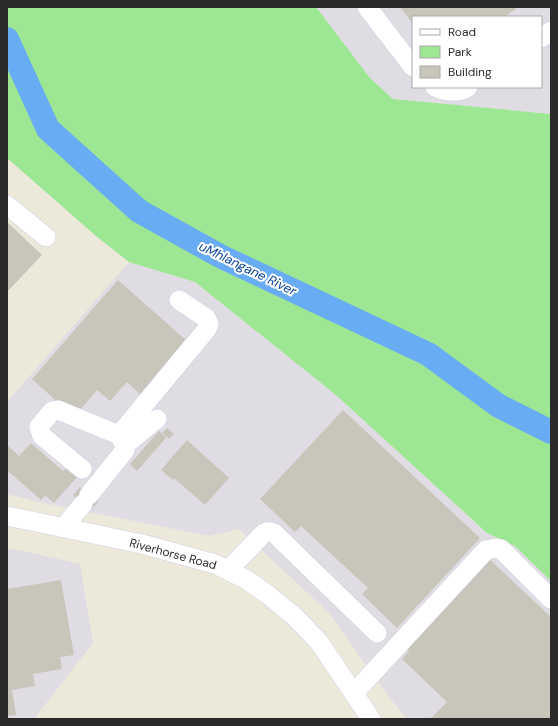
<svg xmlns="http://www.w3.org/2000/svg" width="558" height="726" font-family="'DM Sans',sans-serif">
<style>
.industrial{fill:#e0dce4;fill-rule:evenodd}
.green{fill:#9ce694}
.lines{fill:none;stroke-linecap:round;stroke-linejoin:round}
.river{stroke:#68adf4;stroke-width:24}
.building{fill:#c8c5ba}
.minor-casing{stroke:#d1d0e3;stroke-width:20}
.minor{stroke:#fff;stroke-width:19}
.labels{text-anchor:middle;stroke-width:4;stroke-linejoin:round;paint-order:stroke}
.street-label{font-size:12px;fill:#2a2a2a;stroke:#fff}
.water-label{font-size:13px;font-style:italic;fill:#0746a0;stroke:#fff}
</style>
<rect width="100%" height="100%" fill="#ece9db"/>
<path class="industrial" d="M316 7H551V114L393 99 370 78ZM413 17H541V87H413Z
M129 262 195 282 336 395 487 533 515 546 551 580V719H407L389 697 328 612 239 529 209 536 34 501 7 494V402Z
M15 549 80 564 93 643 34 719H7V550Z"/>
<path class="green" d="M7 7H316L370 78 393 99 551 114V581L515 546 487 533 336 395 195 282 129 262 96 236 7 158Z"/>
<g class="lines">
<path class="river" d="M7 39 48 129 139 211 220 256 428 354 499 406 551 432"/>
</g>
<path class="building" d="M400 7H518L505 17H413V24Z
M7 222 42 255 7 292Z
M118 280 188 342 141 395 127 382 110 401 97 390 74 417 32 379Z
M343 410 480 538 397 628 362 594 368 588 301 526 295 532 260 499Z
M167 428 174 434 169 439 162 433Z
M159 431 166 438 137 471 130 464Z
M187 440 229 478 205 505 174 478 173 480 161 470Z
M31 443 63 471 69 466 79 475 54 503 45 495 41 500 8 471H7V445L19 456Z
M80 487 98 502 90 511 73 495Z
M488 558 551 617V719H430L447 702 402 659 409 651 405 648Z
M61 580 74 655 60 657 62 669 33 674 35 686 12 690 16 715 7 716V589Z"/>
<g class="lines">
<g class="minor-casing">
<path id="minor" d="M367 7 413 67
M541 38 551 31
M435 87C445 92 459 93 468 87
M7 205 46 237
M119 435 207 329 209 324 206 318 179 300
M125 445 157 419
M82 469 42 436 39 427 52 411 58 410 119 435 125 445V450L89 495
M7 516 142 544 215 564 247 580 267 594 294 616 319 642 371 719
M63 528 83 504
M228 570 264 533C268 531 270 531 274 533L377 633
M354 693 486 550 496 548 501 549 551 599"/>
</g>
<use href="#minor" class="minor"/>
</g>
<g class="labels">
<g class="street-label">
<text transform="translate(173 554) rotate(15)" y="4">Riverhorse Road</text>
</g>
<g class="water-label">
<text transform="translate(248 268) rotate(26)" y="5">uMhlangane River</text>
</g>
</g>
<rect width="558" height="726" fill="none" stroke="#2a2a2a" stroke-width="16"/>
<rect x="412" y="16" width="130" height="72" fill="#ffffff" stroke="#aaaaaa"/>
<rect x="420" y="29" width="20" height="6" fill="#ffffff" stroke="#aaaaaa"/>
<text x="448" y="36" font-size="12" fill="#2a2a2a">Road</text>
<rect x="420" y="46" width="20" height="12" fill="#9ce694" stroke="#aaaaaa"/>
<text x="448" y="56" font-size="12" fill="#2a2a2a">Park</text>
<rect x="420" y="66" width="20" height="12" fill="#c8c5ba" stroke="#aaaaaa"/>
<text x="448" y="76" font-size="12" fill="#2a2a2a">Building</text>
</svg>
